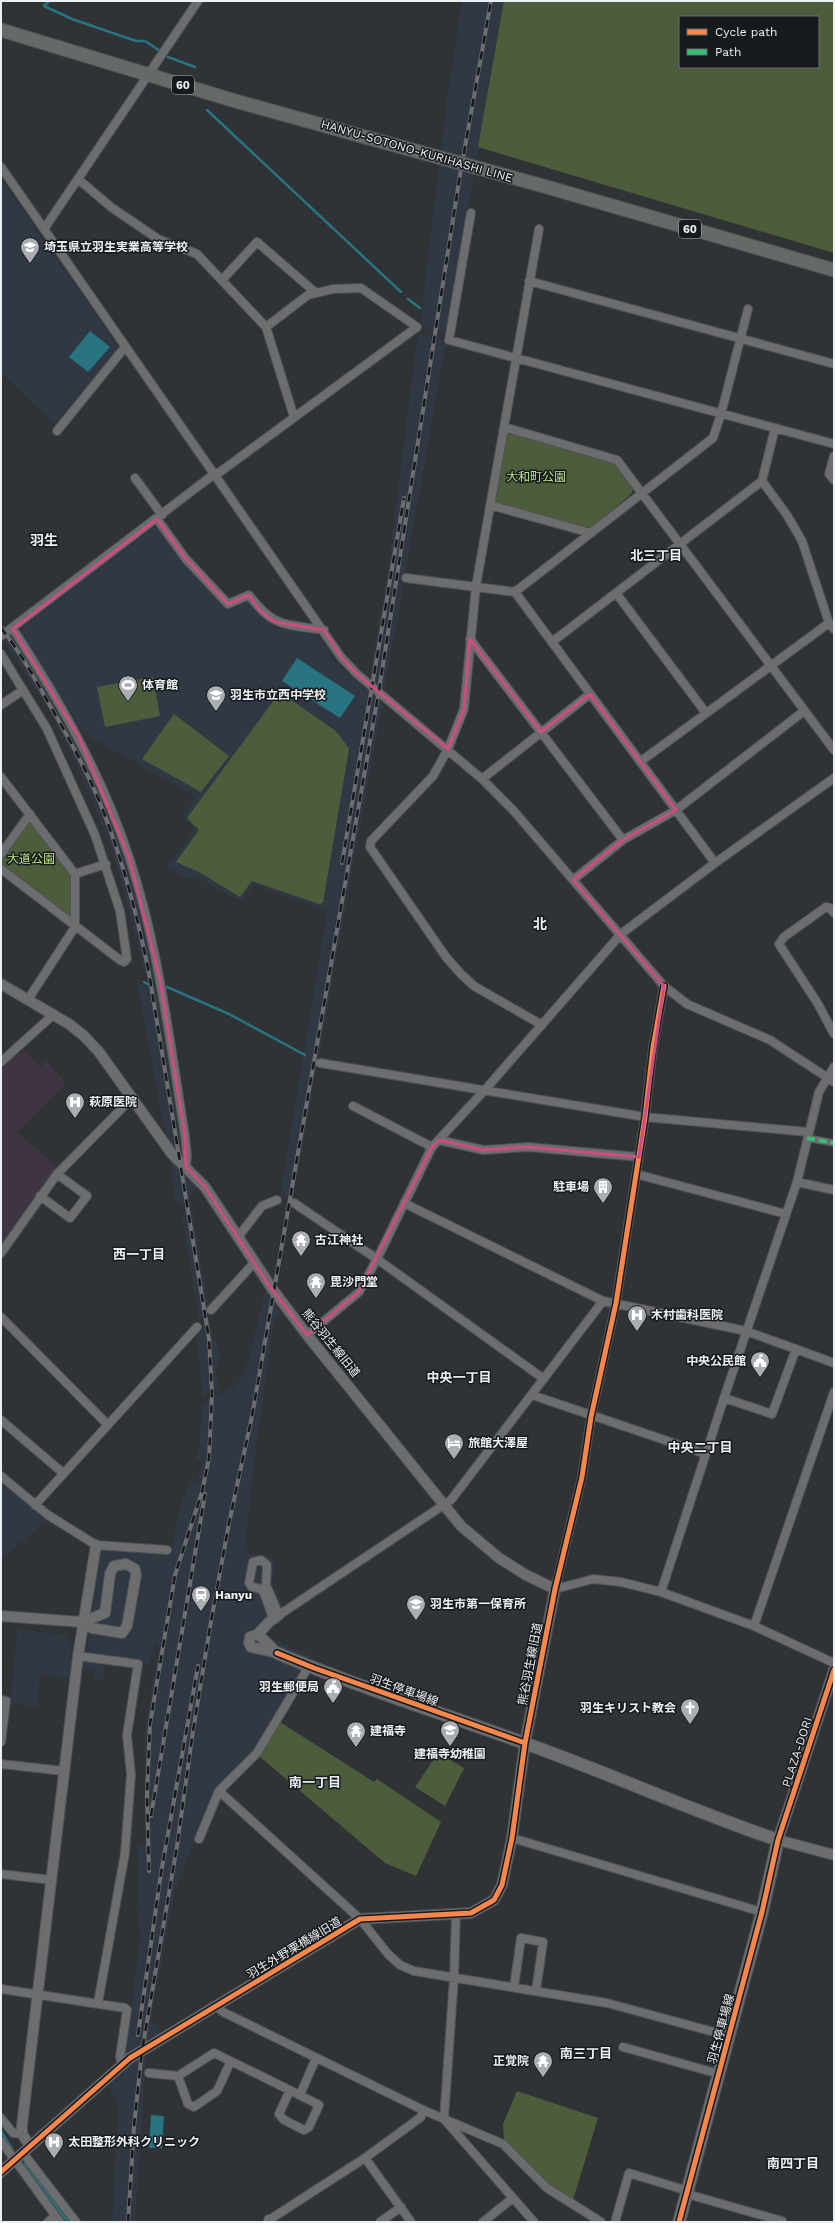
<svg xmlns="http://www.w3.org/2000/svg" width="835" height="2223" font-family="'Work Sans','Noto Sans JP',sans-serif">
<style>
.built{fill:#303943}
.industrial{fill:#3f3441}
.green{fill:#4d5d3c;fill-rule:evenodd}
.water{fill:#287482}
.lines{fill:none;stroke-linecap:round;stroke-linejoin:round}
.stream{stroke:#287482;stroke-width:2.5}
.pedestrian-casing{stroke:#4f5155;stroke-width:8}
.minor-casing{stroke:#4f5155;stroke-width:10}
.tertiary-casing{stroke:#4f5155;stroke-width:12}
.secondary-casing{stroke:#4f5155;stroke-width:14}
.primary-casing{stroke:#4f5155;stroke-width:15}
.pedestrian{stroke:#6b6d6f;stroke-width:6}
.minor{stroke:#6b6d6f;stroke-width:8}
.tertiary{stroke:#6b6d6f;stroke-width:10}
.secondary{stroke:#6b6d6f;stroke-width:12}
.primary{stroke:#666a66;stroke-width:13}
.rail-casing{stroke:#6c6e72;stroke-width:4}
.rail{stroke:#171a1d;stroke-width:2.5;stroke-dasharray:8;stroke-linecap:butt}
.primary-bridge-casing{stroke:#4f5155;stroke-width:15;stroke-linecap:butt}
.primary-bridge{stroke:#666a66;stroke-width:13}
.quiet{stroke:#3abd76;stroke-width:4;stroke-dasharray:8 4;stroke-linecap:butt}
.cycleway-casing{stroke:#171a1d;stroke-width:8}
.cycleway{stroke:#f5874c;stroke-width:5}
.marked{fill:none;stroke:#cc4e81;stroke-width:3;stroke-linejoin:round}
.labels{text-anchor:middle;stroke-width:3;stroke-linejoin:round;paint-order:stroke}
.shield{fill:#171a1d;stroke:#acafb3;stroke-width:1}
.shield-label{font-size:11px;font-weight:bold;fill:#eceff3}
.street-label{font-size:12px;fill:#eceff3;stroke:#171a1d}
.poi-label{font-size:12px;font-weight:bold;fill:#eceff3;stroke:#171a1d;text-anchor:start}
.park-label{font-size:12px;fill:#bce686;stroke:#171a1d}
.neighbourhood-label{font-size:13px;font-weight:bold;fill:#eceff3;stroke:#171a1d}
.quarter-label{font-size:14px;font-weight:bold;fill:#eceff3;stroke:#171a1d}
</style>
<rect width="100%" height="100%" fill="#303336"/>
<path class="built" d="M462 1H504L446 335 420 324 448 92Z
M1 179 119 348 54 424 1 372Z
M418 333 438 337 446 342 385 688 382 691 369 680 388 569Z
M158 525 184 560 227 609 248 599 255 610 277 628 319 636 339 667 366 689 367 687 383 699 293 1199H291L280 1197 327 911 254 885 242 902 197 877 183 878 166 867 195 831 182 817 196 797 85 734 20 635 22 627Z
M12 635 70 729 98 788 127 866 142 915 153 971 183 1157 172 1145 163 1123 137 983 147 986V980L112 848 77 766 51 713 5 642Z
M170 1159 197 1186 180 1211 181 1204 175 1198Z
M191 1201 209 1310 199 1321 182 1215Z
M265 1292 282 1314 274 1321 254 1463 245 1548 247 1549V1553L275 1558 272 1587 276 1588 283 1607 262 1623 270 1631 268 1636 310 1656 299 1679 254 1753 215 1789 175 1890 151 2018 160 2033 125 2055 141 1933 139 1926 138 1844H145V1726L159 1646 154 1645 150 1665 141 1664 140 1660 87 1652 100 1551 103 1549 170 1555 181 1504 190 1481 197 1483 203 1461 196 1459 199 1449 202 1405 209 1398 232 1388 241 1378 247 1365Z
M209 1316 214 1341H218L221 1359 216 1371 219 1387 202 1396 197 1331Z
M1 1480 48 1519 1 1560Z
M20 1630 62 1634 72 1644 69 1678 40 1675 37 1706 10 1704 17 1634Z
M87 1660 105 1663 103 1681 93 1679 94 1671 83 1669V1664Z
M146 2056 135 2222H112L118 2104 109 2086 123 2075 124 2069Z"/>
<path class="industrial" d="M24 1050 40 1067 47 1061 66 1084 17 1132 57 1167 1 1244V1068Z"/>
<path class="green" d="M504 1H834V253L478 147ZM680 17H818V67H680Z
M505 430 614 462 633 488 632 493 591 529 493 503Z
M153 677 160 716 105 727 97 687Z
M280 692 337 732 349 749 323 903 319 904 252 881 240 897 199 872 176 862 199 830 187 818Z
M174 714 229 756 201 792 142 759Z
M29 819 72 876V920L1 865V860Z
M280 1722 374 1782 377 1779 441 1822 416 1876 385 1863 259 1756Z
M438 1753 464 1768 445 1806 415 1787Z
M517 2091 598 2118 572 2203 549 2186 504 2139 503 2124Z"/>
<path class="water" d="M90 331 110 347 88 372 69 357Z
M297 658 355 696 340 718 282 681Z
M151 2115 164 2116 162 2148H149Z"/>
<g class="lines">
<path class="stream" d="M49 1 44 6 72 19 136 41H145L160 51
M168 57 195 67
M207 110 401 292
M408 299 420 308
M144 982 149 985
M167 987 229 1014 305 1055
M1 2131 12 2149
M25 2164 68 2222"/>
<g class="pedestrian-casing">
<path id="pedestrian" d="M807 1138 834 1143"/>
</g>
<g class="minor-casing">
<path id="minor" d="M1 167 341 657 357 674 482 779 513 810 664 986 687 1004 770 1040 834 1082
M78 179 111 207 158 239 197 254 266 327 294 417
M471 213 449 340 834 444
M44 229 198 1
M539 229 476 586 464 709 448 749 433 776 371 841 370 847 446 957 461 974 474 986 542 1025
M222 280 257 242 316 293
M529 281 834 364
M504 427 617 460 834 750
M775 428 762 481 787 515 802 541 829 623 834 629
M57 431 125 347
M834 456 829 474 834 480
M135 478 162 515
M490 505 591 533
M157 519 186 559 228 604 249 595C273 628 286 624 324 630
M406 578 515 592 713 438 721 414 748 309
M515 592 715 863
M616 593 706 713
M13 629C61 703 101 773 129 857 159 948 170 1043 185 1136L187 1156 186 1167
M1 636 213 475 220 472 417 327 361 288 333 289 308 295 266 327
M470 639 623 840
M552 642 762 481
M1 654 47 729 95 835 120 911 127 959 124 962 120 960 1 869
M1 705 23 690
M640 762 829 623
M1 777 75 874V927L29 998
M482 779 590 694
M1 854 30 814
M75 874 106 864
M573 880 623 840 676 810 804 711
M834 913 830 908 826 907 784 937 779 944 818 1004 834 1034
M664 986 653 1047 645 1117 616 1303 591 1417 582 1477 555 1589 593 1579 621 1582 661 1592 754 1626 834 1663
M1 1062 54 1014
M320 1063 645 1117 808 1132
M353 1106 432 1147
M439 1140 483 1150 528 1147 639 1157
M636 1174 786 1214
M797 1182 834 1190
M40 1196 70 1218 87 1196 57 1174
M294 1203 377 1259 544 1379
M404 1203 603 1301 746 1331 834 1363
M238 1237 262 1206 277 1200
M1 1253 57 1174 132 1098
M211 1310 254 1263
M1 1317 108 1425
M307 1335 359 1292 377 1259 432 1147 484 1091 621 934 715 863 834 778
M532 1395 706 1454
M724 1398 772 1414 796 1349
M1 1420 63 1473
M1 1476 48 1515 96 1545 167 1550
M35 1505 197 1327
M661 1592 724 1398 797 1182 819 1092 834 1067
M273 1618 264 1593 261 1589 252 1587 249 1583 253 1562 261 1560 267 1565 266 1585 279 1615 451 1500 603 1301
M754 1626 834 1392
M78 1656 138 1664 127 1735 131 1775 125 1853 98 2003
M1 1700 6 1701 1 1742
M1 1764 64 1771
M219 1791 360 1919 388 1954 400 1965 414 1971 607 2003 729 2036
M512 1838 762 1912
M199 1839 219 1791 257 1753 309 1666
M1 1874 51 1880
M456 1914 454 1977 444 2119 534 2222
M514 1987 521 1938 543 1942 536 1991
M1 1989 125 2008 127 2010 120 2057 122 2064
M217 2007 223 2012 423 2110 503 2144 547 2188 601 2222
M623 2047 719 2074
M149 2073 178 2076 214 2053C249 2070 284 2087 319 2105L309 2127 304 2130 284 2120 279 2114 290 2090
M178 2076 188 2104 194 2107 217 2091 231 2061
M300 2095 316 2058
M1 2118 13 2133 22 2134
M1 2141 60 2222
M23 2153 76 2222
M365 2158 411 2222
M687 2194 782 2221
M269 2220 365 2158 421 2117 423 2110
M48 2222 55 2215
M380 2222 401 2207
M483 2222 513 2198
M615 2222 629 2173 688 2191"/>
</g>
<g class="tertiary-casing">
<path id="tertiary" d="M1 984 69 1024 83 1035 99 1052 172 1154 205 1187 273 1290 307 1335 461 1526 499 1558 526 1575 555 1589 525 1743 512 1838 502 1885 494 1900 471 1913 360 1919 130 2058 1 2172
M1 1616 82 1622 92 1628 122 1633 127 1626 136 1575 135 1569 126 1564 114 1566 110 1574 105 1613 82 1622
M258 1634 277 1653 251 1647 249 1643 250 1637Z
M258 1634 269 1622 279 1615
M834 1670 778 1840 834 1855
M30 2146 22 2134V2125L78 1656 96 1545
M269 2220 270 2222"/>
</g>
<g class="secondary-casing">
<path id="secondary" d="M277 1653C357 1687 442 1713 524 1743 609 1773 692 1811 778 1840L762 1912 679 2222"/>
</g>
<g class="primary-casing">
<path id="primary" d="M1 30 232 100 365 137
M547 187 834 270"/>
</g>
<use href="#pedestrian" class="pedestrian"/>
<use href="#minor" class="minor"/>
<use href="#tertiary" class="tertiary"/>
<use href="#secondary" class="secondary"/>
<use href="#primary" class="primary"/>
<g class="rail-casing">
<path id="rail" d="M1 628C19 650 34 677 48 702 69 738 89 774 104 813 124 865 138 918 149 973L209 1339 212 1393 209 1458 202 1492 175 1575 150 1724 147 1794 149 1871
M342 863 404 498
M151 1816 205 1494
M138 2035 161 1873 198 1666
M128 2222 134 2126 142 2051 177 1846 193 1731 210 1627 229 1523 252 1416 379 690 460 175 491 1"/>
</g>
<use href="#rail" class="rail"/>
<g class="primary-bridge-casing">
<path id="primary-bridge" d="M365 137 547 187"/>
</g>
<use href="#primary-bridge" class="primary-bridge"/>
<path class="quiet" d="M807 1138 834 1143"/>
<g class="cycleway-casing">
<path id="cycleway" d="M277 1653 314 1668 525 1743
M1 2172 130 2058 360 1919 471 1913 494 1900 502 1885 512 1838 525 1743 555 1589 582 1477 591 1417 616 1303 645 1117 653 1047 664 986
M679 2222 762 1912 778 1840 834 1670"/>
</g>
<use href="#cycleway" class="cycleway"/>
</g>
<path class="marked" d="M157 519 186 559 228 604 249 595 260 611 275 622 324 630 341 657 357 674 448 749 464 709 470 639 541 732 590 694 676 810 623 840 573 880 664 986 639 1157 528 1147 483 1150 439 1140 432 1147 359 1292 307 1335 266 1281 205 1187 186 1167 185 1136 160 979 129 857 79 737 13 629Z"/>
<defs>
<g id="school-pin" transform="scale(1)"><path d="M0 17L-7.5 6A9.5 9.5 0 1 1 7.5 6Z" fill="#aaadb1" stroke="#171a1d"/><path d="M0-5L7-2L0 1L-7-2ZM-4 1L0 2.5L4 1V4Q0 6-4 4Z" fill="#fff"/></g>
<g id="stadium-pin" transform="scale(1)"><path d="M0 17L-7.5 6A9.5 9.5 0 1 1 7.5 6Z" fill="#aaadb1" stroke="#171a1d"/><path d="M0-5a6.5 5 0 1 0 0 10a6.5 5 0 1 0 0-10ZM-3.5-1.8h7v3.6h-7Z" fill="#fff"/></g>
<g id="hospital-pin" transform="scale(1)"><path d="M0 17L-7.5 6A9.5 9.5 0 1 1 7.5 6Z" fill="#aaadb1" stroke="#171a1d"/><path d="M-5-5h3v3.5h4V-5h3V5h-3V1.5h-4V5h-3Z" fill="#fff"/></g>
<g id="building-pin" transform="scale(1)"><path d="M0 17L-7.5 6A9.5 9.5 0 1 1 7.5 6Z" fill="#aaadb1" stroke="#171a1d"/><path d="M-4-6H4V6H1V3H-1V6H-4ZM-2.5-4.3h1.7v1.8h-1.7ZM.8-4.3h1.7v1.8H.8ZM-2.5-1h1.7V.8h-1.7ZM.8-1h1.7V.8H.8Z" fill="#fff"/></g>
<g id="temple-pin" transform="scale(1)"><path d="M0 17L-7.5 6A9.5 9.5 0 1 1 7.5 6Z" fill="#aaadb1" stroke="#171a1d"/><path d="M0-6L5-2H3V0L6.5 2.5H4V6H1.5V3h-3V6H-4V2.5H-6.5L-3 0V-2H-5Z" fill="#fff"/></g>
<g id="civic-pin" transform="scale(1)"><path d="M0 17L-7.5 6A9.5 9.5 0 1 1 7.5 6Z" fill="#aaadb1" stroke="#171a1d"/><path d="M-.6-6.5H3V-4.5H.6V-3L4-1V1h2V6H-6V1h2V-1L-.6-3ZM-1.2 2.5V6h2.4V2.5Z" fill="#fff"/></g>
<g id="hotel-pin" transform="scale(1)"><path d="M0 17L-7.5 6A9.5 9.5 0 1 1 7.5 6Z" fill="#aaadb1" stroke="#171a1d"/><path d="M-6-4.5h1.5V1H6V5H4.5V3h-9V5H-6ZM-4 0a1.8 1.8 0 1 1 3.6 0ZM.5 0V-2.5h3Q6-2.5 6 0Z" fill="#fff"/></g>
<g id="station-pin" transform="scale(1)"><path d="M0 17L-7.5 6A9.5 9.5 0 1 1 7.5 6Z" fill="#aaadb1" stroke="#171a1d"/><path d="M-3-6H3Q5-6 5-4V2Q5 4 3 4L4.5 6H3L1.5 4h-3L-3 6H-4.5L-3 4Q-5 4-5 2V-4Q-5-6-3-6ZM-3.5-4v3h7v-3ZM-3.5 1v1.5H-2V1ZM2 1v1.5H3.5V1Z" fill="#fff"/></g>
<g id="church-pin" transform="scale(1)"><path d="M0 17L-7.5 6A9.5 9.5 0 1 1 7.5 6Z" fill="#aaadb1" stroke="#171a1d"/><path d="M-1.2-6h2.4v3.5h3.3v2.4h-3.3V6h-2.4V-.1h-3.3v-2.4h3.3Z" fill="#fff"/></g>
</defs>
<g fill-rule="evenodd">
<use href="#school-pin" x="30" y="247"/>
<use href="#stadium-pin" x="128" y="685"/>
<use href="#school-pin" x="216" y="695"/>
<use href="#hospital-pin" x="75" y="1102"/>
<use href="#building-pin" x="603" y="1187"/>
<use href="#temple-pin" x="301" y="1240"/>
<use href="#temple-pin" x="316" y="1282"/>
<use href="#hospital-pin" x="637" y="1315"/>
<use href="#civic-pin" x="760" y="1361"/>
<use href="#hotel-pin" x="454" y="1443"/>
<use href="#station-pin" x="201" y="1595"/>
<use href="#school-pin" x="416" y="1604"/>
<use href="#civic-pin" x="333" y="1687"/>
<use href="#church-pin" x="690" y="1708"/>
<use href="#school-pin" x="450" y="1730"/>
<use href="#temple-pin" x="356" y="1731"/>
<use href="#temple-pin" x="543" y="2061"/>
<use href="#hospital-pin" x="54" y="2142"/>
</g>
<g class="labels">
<g class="shield">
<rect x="172" y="76" width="22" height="18" rx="3"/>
<rect x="679" y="220" width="22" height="18" rx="3"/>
</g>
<g class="shield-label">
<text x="183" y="89">60</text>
<text x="690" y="233">60</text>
</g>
<g class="street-label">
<text transform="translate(417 151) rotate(16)" y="4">HANYU-SOTONO-KURIHASHI LINE</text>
<text transform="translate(331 1343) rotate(51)" y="4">熊谷羽生線旧道</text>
<text transform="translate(530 1664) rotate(-79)" y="4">熊谷羽生線旧道</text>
<text transform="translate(404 1690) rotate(20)" y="4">羽生停車場線</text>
<text transform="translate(797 1752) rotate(-72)" y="4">PLAZA-DORI</text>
<text transform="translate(294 1948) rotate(-31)" y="4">羽生外野栗橋線旧道</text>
<text transform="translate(721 2029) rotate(-75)" y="4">羽生停車場線</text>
</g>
<g class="poi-label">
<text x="44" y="251">埼玉県立羽生実業高等学校</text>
<text x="142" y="689">体育館</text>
<text x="230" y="699">羽生市立西中学校</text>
<text x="89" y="1106">萩原医院</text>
<text x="589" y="1191" text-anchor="end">駐車場</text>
<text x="315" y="1244">古江神社</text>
<text x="330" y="1286">毘沙門堂</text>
<text x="651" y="1319">木村歯科医院</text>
<text x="746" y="1365" text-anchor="end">中央公民館</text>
<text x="468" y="1447">旅館大澤屋</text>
<text x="215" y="1599">Hanyu</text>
<text x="430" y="1608">羽生市第一保育所</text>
<text x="319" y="1691" text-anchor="end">羽生郵便局</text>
<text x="676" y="1712" text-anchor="end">羽生キリスト教会</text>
<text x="370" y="1735">建福寺</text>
<text x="450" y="1758" text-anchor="middle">建福寺幼稚園</text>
<text x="529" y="2065" text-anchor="end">正覚院</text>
<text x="68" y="2146">太田整形外科クリニック</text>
</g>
<g class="park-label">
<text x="536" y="481">大和町公園</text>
<text x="31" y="863">大道公園</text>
</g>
<g class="neighbourhood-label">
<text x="656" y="560">北三丁目</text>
<text x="139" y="1259">西一丁目</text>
<text x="459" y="1382">中央一丁目</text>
<text x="700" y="1452">中央二丁目</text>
<text x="315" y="1787">南一丁目</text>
<text x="586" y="2058">南三丁目</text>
<text x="793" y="2168">南四丁目</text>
</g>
<g class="quarter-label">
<text x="44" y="545">羽生</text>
<text x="540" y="929">北</text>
</g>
</g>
<rect width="835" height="2223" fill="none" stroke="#eceff3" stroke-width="4"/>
<rect x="679" y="16" width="140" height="52" fill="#171a1d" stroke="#6c6f73"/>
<rect x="687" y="29" width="20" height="6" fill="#f5874c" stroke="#6c6f73"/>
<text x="715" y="36" font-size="12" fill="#eceff3">Cycle path</text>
<rect x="687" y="49" width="20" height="6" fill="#3abd76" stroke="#6c6f73"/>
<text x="715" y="56" font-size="12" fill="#eceff3">Path</text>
</svg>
